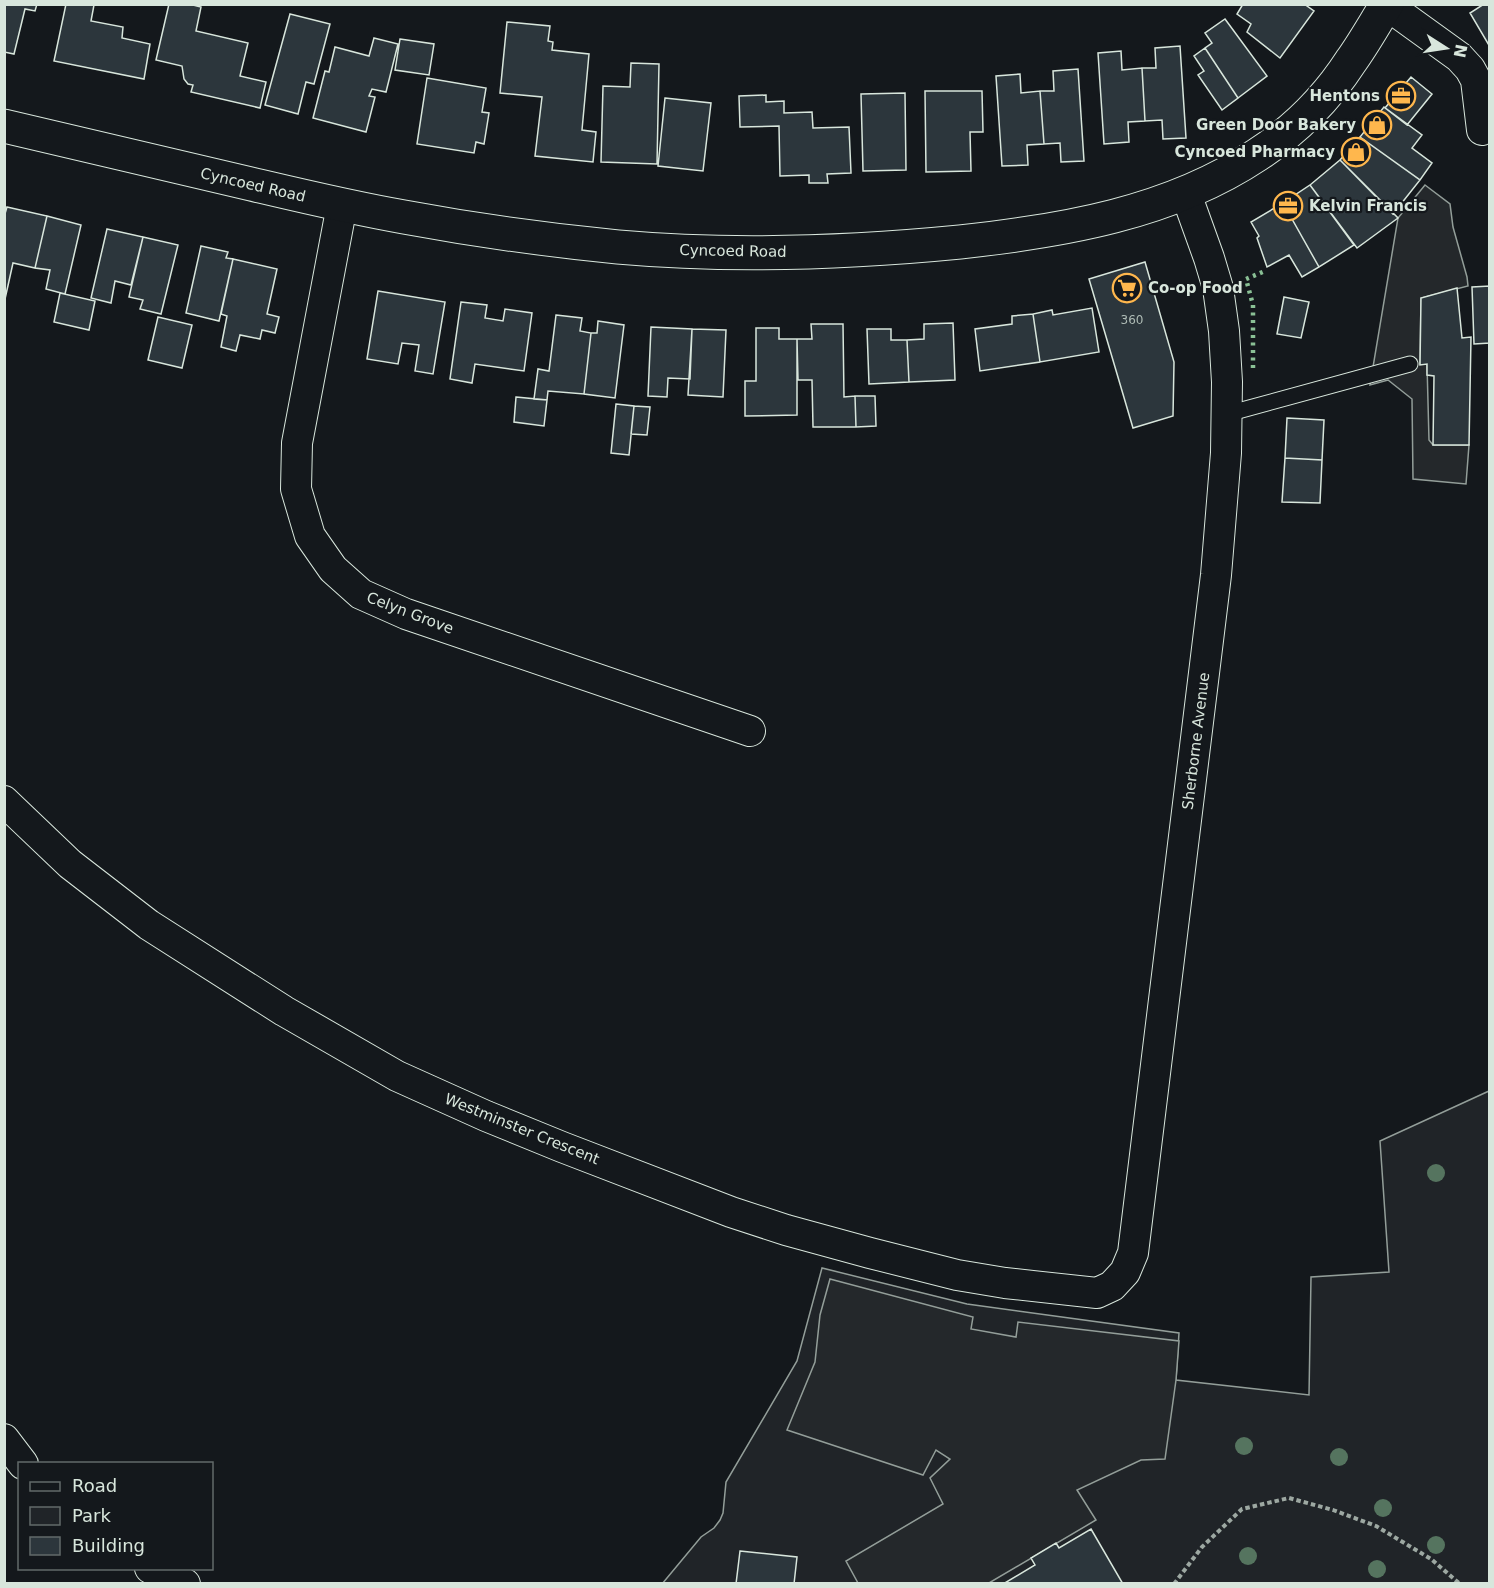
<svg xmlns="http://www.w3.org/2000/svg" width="1494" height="1588" font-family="'DejaVu Sans',sans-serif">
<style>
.green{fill:#202428;stroke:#939e99;stroke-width:1.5}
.parking{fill:#24282b;stroke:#939e99;stroke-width:1.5}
.building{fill:#2c363c;stroke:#d8e6dc;stroke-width:1.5}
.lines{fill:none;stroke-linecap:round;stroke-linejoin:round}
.lane-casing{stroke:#d8e6dc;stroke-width:17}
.street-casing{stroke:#d8e6dc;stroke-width:32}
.secondary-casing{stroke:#d8e6dc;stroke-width:35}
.path{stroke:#9da8a2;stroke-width:4;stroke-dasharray:4.5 3;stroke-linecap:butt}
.lane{stroke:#14181c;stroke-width:15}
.street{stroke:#14181c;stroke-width:30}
.secondary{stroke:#14181c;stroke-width:33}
.hedge{stroke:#8ac095;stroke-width:4.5;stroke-dasharray:3 4.5;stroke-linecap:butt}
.tree{fill:#55745f}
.labels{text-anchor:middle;stroke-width:4.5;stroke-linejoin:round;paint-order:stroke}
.number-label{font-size:12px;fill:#adbab4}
.poi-label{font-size:15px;font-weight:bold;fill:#d8e6dc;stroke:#14181c;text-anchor:end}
.street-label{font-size:15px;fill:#d8e6dc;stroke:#14181c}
</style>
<rect width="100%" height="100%" fill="#14181c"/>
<path class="green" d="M1489 1091V1583L662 1584 701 1537 714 1528 720 1520 723 1513 726 1482 797 1361 822 1268 967 1304 1179 1333 1176 1380 1309 1395 1311 1277 1389 1272 1380 1141Z"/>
<path class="parking" d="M1425 185 1450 204 1453 227 1467 277 1468 286 1421 298 1420 364H1427L1429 440 1433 445H1469L1466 484 1413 479 1412 399 1388 380 1370 385 1398 218Z
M830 1279 973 1317 971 1329 1016 1337 1018 1322 1179 1341 1176 1380 1165 1459 1141 1460 1077 1490 1096 1520 989 1583H858L846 1561 943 1504 930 1478 950 1459 936 1450 923 1475 787 1430 815 1362 820 1315Z"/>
<path class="building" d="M4 4H37L35 11 25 9 14 54 4 52Z
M66 4 94 5 91 21 123 27 122 38 150 44 144 79 54 61Z
M169 4H189L201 7 196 31 248 43 240 76 266 82 260 108 191 92 193 85 188 84 184 79 182 66 156 60Z
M1243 4H1304L1314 11 1280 58 1247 32 1251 24 1237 14Z
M1484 4H1490V47L1470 13Z
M290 14 330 24 314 84 306 82 298 114 265 105Z
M1225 19 1267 76 1238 98 1205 48 1212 43 1205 33Z
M507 22 550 26 548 41 553 42 552 50 589 54 582 130 596 132 593 162 535 156 542 97 500 93Z
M374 38 398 44 386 92 372 89 369 96 375 97 366 132 313 118 325 71 329 72 335 47 369 56Z
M400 39 434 44 429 75 395 70Z
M1180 46 1186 138 1163 139 1162 120 1145 121 1142 68H1156L1155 48Z
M1205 48 1238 98 1222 110 1198 75 1204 71 1194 56Z
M1121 51 1122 70 1142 68 1145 121 1128 122 1129 142 1104 144 1098 53Z
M631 63 659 64 657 164 601 162 603 86 630 87Z
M1078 69 1084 161 1061 162 1060 143 1044 144 1040 91H1054L1053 71Z
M1020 74 1021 93 1040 91 1044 144 1027 145 1028 165 1002 166 996 76Z
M1411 77 1432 94 1407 125 1385 108Z
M427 78 486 88 482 112 489 113 484 144 476 142 474 153 417 144Z
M925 91H982L983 132H970L971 171 926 172Z
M905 93 906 170 863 171 861 94Z
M766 95V102L784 101V113L812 112 813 128 849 127 851 173 827 174 828 183H809V175L780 176 779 126 740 127 739 96Z
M665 98 711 103 703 171 658 166Z
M1384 107 1422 135 1412 148 1432 163 1420 180 1360 137Z
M1360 137 1420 180 1393 214 1340 160Z
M1340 160 1398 218 1357 248 1310 185Z
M1310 185 1354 245 1319 267 1283 203Z
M1283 203 1319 267 1302 277 1289 255 1267 267 1257 238 1259 236 1251 222Z
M7 207 47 216 35 268 13 263 5 299 4 217Z
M47 216 81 225 65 294 46 289 50 270 35 268Z
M107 229 143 237 131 285 115 281 111 303 91 298Z
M143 237 178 245 161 314 140 309 143 300 129 297Z
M201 246 228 252 226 258 233 259 219 321 186 313Z
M233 259 277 269 267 314 279 317 275 333 262 330 260 339 240 335 236 351 221 347 227 316 221 314Z
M1145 262 1174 362 1173 416 1133 428 1089 279Z
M1490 286V343L1474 344 1472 287Z
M1457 288 1462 338 1471 337 1469 445H1433L1434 376 1427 375V364L1420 365 1421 298Z
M378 291 445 302 433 374 415 371 419 345 402 343 398 364 367 359Z
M60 293 95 301 89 330 54 322Z
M1284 297 1309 302 1301 338 1277 334Z
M461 302 487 305 485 318 503 321 505 309 532 313 524 371 475 364 472 383 450 379Z
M1092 308 1099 352 1040 362 1033 314 1052 310 1053 315Z
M1033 314 1040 362 980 371 975 329 1012 324V316Z
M556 315 582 318 580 331 591 333 584 394 548 391 547 400 534 399 538 369 549 371Z
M158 317 192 325 182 368 148 360Z
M598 321 624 325 615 398 584 394 591 333H597Z
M953 323 955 380 909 382 907 340 924 339V324Z
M811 324H843L844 397 855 396 856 427H813L812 380H798L797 339H812Z
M651 327 692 329 690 379 668 378 667 397 648 396Z
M756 328H779V339H797V415L745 416V381H756Z
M692 329 726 330 723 397 688 395Z
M867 329H891V340H907L909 382 869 384Z
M855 396H875L876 426 856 427Z
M516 397 547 400 544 426 514 422Z
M616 404 634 406 629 455 611 453Z
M634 406 650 407 647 435 631 434Z
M1287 418 1324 420 1322 460 1285 458Z
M1285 458 1322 460 1320 503 1282 502Z
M1091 1529 1123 1584H1003L1035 1565 1031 1558 1056 1543 1059 1548Z
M740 1551 797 1557 794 1584H736Z"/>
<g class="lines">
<g class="lane-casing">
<path id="lane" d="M1227 414 1410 364"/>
</g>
<g class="street-casing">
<path id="street" d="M1387 5 1459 57 1470 69 1476 80 1482 130
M342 205 297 443 296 489 310 536 333 569 361 594 406 614 750 731
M4 801 70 864 149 925 284 1011 397 1076 486 1116 562 1147 731 1212 786 1230 870 1253 957 1275 1005 1283 1097 1293 1112 1286 1125 1272 1133 1253 1216 575 1226 453 1227 382 1224 331 1218 288 1209 258 1186 194
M4 1439 23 1464
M150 1568 185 1584"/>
</g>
<g class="secondary-casing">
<path id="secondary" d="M4 126C87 146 169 165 251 184 302 196 352 208 404 217 474 230 546 240 618 247 731 257 847 253 960 242 1062 231 1170 213 1257 155 1294 131 1327 98 1351 61 1364 43 1375 23 1387 4"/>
</g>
<path class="path" d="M1174 1584 1202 1547 1242 1509 1289 1498 1333 1510 1376 1526 1431 1559 1460 1584"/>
<use href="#lane" class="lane"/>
<use href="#street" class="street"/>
<use href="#secondary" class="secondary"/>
<path class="hedge" d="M1253 368V305L1246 279 1265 271"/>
</g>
<g class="tree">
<circle cx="1436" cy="1173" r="9"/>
<circle cx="1244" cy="1446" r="9"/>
<circle cx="1339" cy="1457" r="9"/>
<circle cx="1383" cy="1508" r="9"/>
<circle cx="1436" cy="1545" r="9"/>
<circle cx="1248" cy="1556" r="9"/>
<circle cx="1377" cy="1569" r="9"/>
</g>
<defs>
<g id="office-ring" transform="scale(1.5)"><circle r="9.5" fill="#14181c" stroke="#ffb74d" stroke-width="1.5"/><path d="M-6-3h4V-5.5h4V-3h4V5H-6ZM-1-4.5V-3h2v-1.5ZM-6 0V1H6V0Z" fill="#ffb74d"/></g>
<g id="shop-ring" transform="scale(1.5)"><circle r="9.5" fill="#14181c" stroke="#ffb74d" stroke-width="1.5"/><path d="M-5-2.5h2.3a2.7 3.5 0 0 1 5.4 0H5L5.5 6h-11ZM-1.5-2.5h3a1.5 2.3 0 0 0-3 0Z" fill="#ffb74d"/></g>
<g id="supermarket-ring" transform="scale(1.5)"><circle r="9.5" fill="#14181c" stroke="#ffb74d" stroke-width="1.5"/><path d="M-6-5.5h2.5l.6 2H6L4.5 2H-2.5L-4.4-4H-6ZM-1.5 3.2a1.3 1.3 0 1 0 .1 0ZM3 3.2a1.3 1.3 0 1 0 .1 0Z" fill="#ffb74d"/></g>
</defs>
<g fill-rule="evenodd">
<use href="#office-ring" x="1401" y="96"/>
<use href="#shop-ring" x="1377" y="125"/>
<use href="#shop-ring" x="1356" y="152"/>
<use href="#office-ring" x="1288" y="206"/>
<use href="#supermarket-ring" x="1127" y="288"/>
</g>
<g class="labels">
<g class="number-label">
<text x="1132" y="324">360</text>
</g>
<g class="poi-label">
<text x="1380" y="101">Hentons</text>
<text x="1356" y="130">Green Door Bakery</text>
<text x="1335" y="157">Cyncoed Pharmacy</text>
<text x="1309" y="211" text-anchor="start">Kelvin Francis</text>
<text x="1148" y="293" text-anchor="start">Co-op Food</text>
</g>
<g class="street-label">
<text transform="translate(253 185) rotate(13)" y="5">Cyncoed Road</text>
<text transform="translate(733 251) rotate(1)" y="5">Cyncoed Road</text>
<text transform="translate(410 613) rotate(21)" y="5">Celyn Grove</text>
<text transform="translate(1196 741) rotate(-83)" y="5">Sherborne Avenue</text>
<text transform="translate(522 1129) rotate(22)" y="5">Westminster Crescent</text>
</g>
</g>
<rect width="1494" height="1588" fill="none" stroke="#d8e6dc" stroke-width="12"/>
<rect x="18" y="1462" width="195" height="108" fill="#14181c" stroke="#626a69" stroke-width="1.5"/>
<rect x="30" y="1482" width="30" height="9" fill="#14181c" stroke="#626a69" stroke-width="1.5"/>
<text x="72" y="1492" font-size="18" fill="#d8e6dc">Road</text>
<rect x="30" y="1507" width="30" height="18" fill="#202428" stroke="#626a69" stroke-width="1.5"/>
<text x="72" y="1522" font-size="18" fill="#d8e6dc">Park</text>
<rect x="30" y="1537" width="30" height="18" fill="#2c363c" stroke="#626a69" stroke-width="1.5"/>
<text x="72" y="1552" font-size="18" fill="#d8e6dc">Building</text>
<g transform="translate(1446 48) rotate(102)" stroke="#14181c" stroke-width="4.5" paint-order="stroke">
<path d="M0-4.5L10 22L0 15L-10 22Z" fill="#d8e6dc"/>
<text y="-9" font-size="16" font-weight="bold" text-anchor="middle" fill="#d8e6dc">N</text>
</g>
</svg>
